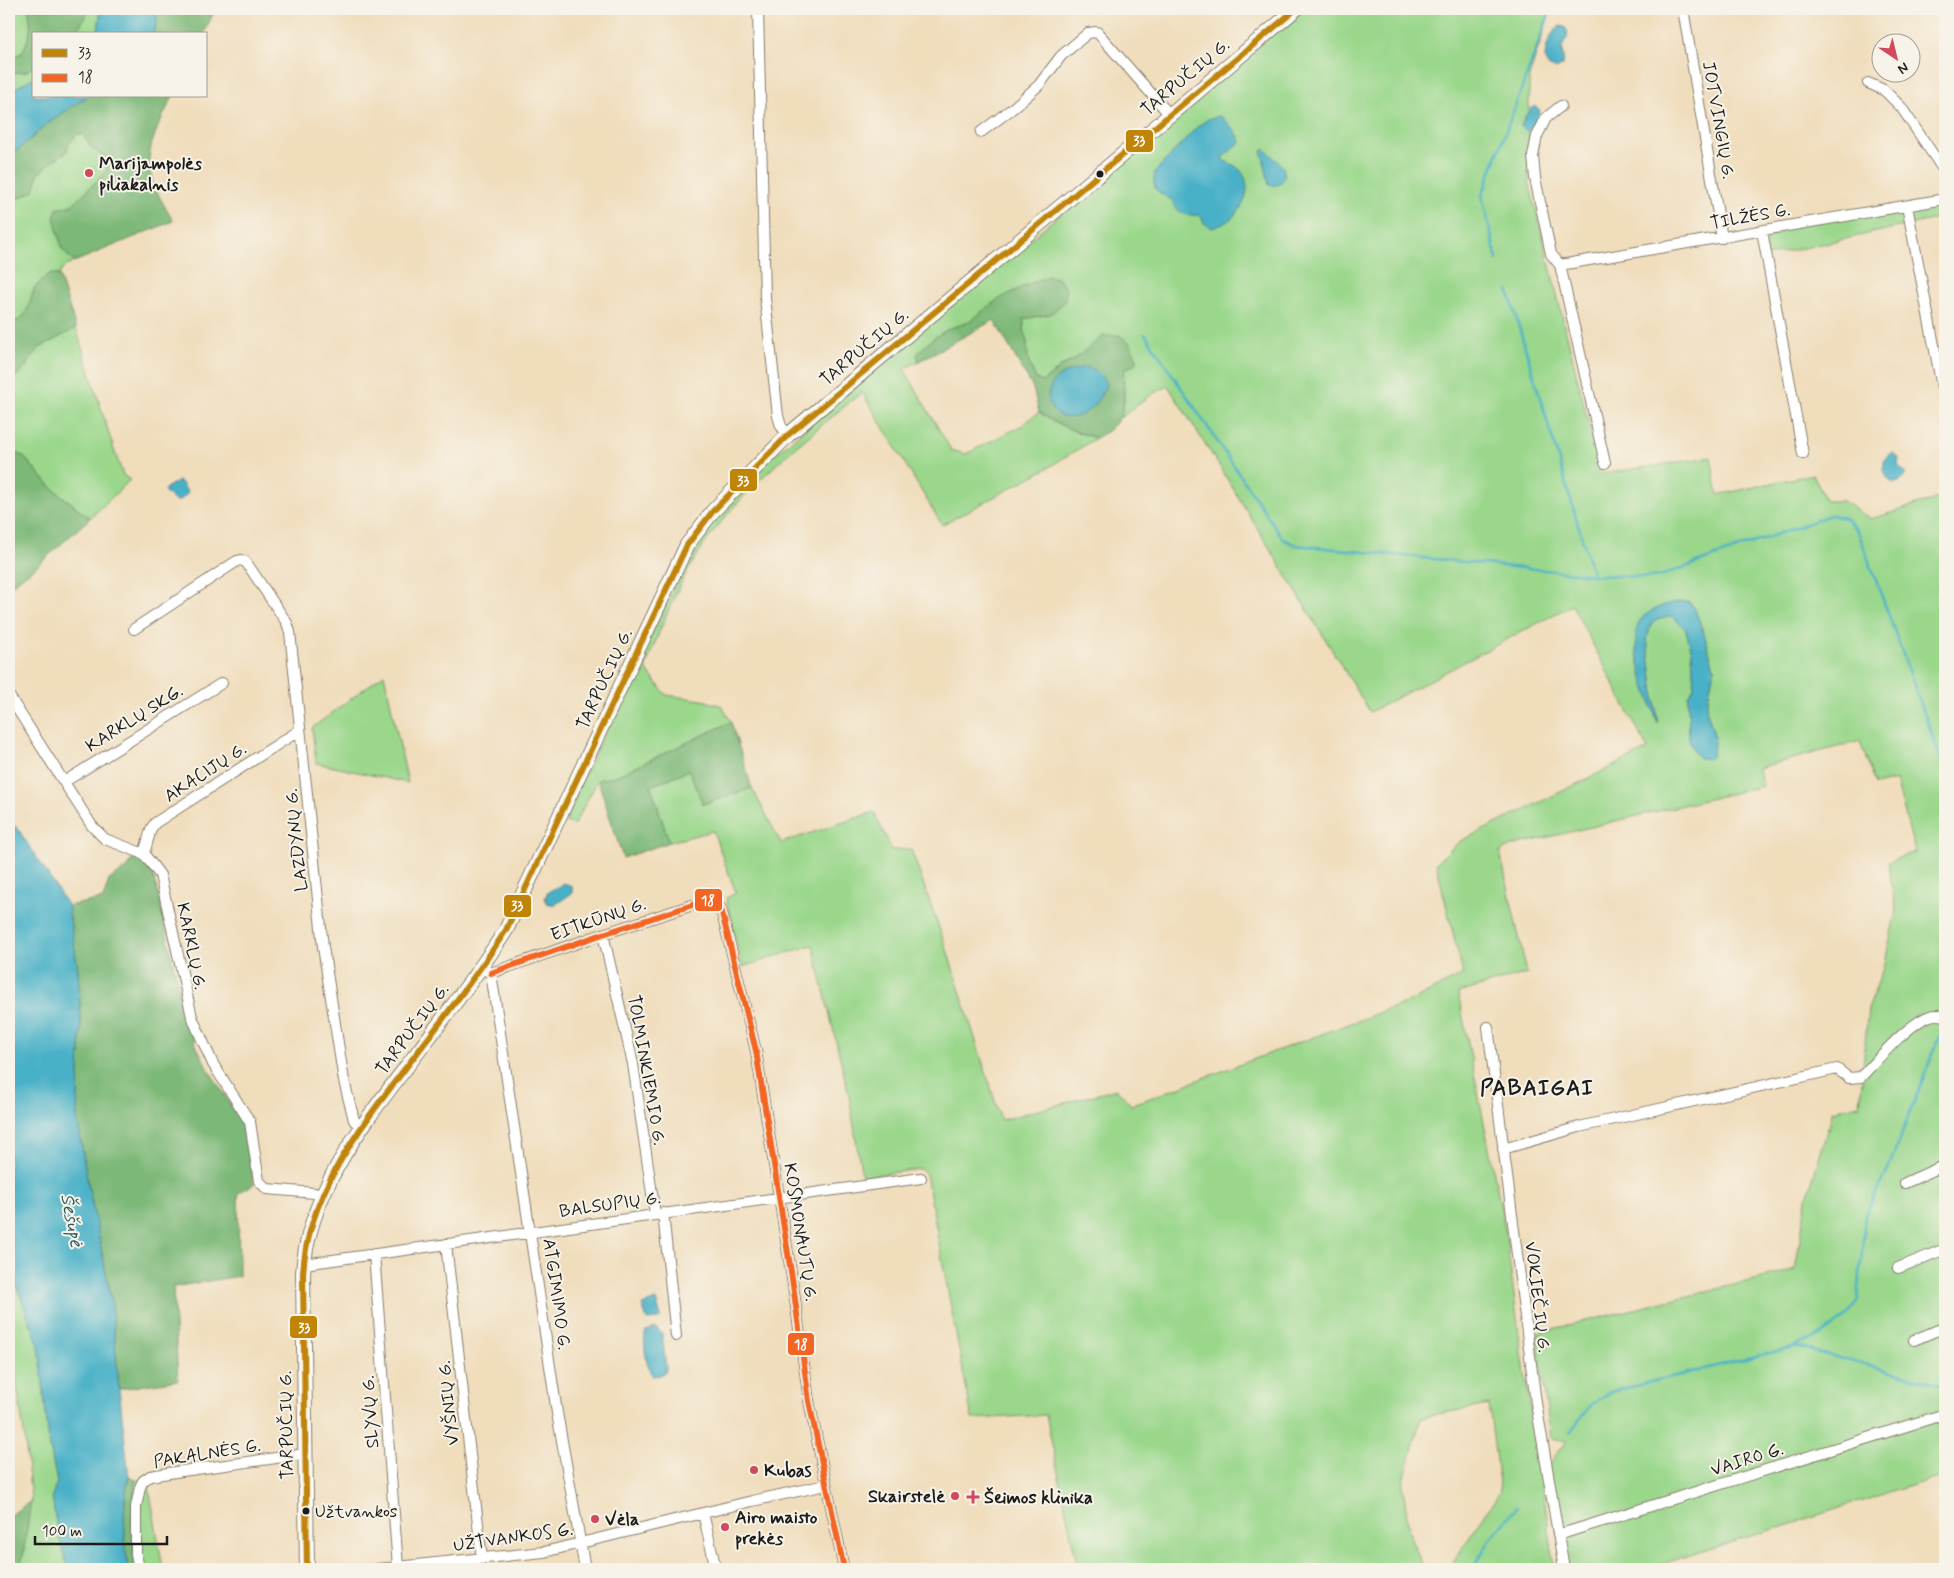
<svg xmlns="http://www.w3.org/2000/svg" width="1954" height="1578" font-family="Mynerve,sans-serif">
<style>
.green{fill:#9ad78b;stroke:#5b7a54;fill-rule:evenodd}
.forest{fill:#7bb877;stroke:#4c6a4a}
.water{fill:#48b1c7;stroke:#326672}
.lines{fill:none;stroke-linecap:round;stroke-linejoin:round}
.stream{stroke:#48b1c7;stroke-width:2.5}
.street-casing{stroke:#867c6c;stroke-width:12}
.secondary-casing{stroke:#867c6c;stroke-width:16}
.street{stroke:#fff;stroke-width:10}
.secondary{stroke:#fff;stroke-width:14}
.bus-1-casing{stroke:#f7f3e8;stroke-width:10}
.bus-2-casing{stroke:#f7f3e8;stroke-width:10}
.bus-1{stroke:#c08407;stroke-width:6}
.bus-2{stroke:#f26522;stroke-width:6}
.poi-dot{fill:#d1495b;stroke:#f7f3e8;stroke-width:2}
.bus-dot{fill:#1c1c1c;stroke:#f7f3e8;stroke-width:2}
.labels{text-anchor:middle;stroke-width:4;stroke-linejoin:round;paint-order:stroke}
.bus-label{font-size:17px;fill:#1c1c1c;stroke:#f7f3e8;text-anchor:start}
.street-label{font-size:18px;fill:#1c1c1c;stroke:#f7f3e8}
.poi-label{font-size:18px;font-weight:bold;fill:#1c1c1c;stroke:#f7f3e8;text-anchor:start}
.water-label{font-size:19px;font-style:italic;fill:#2e5860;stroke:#f7f3e8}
.district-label{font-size:22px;font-weight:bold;letter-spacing:1px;fill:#1c1c1c;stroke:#f7f3e8}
.line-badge{stroke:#f7f3e8;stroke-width:2}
.badge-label{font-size:14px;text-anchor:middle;font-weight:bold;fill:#fff}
</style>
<rect width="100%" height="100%" fill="#f7f3e8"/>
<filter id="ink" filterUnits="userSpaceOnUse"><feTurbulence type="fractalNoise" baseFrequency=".02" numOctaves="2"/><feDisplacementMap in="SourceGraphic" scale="10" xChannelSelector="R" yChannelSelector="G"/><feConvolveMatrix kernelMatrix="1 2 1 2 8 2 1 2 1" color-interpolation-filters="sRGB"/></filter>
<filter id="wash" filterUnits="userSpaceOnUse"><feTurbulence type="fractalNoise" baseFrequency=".0096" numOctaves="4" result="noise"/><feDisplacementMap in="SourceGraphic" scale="20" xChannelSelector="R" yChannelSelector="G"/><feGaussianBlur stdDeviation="1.12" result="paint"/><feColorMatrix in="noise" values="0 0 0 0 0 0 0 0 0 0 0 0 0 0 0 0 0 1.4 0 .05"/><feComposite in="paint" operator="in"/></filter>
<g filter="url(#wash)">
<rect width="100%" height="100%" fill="#f0ddbc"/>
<path class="green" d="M9 9H28C33 26 30 39 21 54L9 57Z
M89 9H101L98 30 94 34H75Z
M1303 9H1551L1529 77V181L1601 474 1711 457 1718 495 1813 474 1826 501H1843L1871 519 1945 496V1475L1646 1569H1564L1547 1466 1567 1441 1551 1438 1536 1333 1795 1270 1807 1198 1833 1111 1860 1105 1868 1009 1885 963 1896 910 1888 862 1915 852 1896 780 1875 785 1860 741 1758 768 1763 786 1511 846 1500 852 1527 973 1458 993 1505 1228 1519 1334 1555 1569H1445L1449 1568 1500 1492 1489 1405 1421 1417 1403 1485 1409 1532 1424 1569H1078L1046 1415 972 1419 926 1174 920 1169 862 1177 849 1095 813 945 742 967 726 898 736 893 713 831 669 842 651 786 689 770 703 804 752 788 781 843 874 812 892 850 911 849 947 950 1001 1120 1117 1089 1131 1105 1416 999 1463 974 1436 863 1459 842 1648 749 1572 605 1370 712 1218 464 1168 386 1154 393 1120 418 1124 402 1123 375 1126 368 1134 365 1137 360 1130 343 1088 348 1074 360 1063 365 1043 382 1036 379 1026 356 1027 342 1023 330 1024 319 1059 279 1048 276 1027 285 992 304 971 320 960 326 954 327 928 343 917 355 919 361 904 369 951 450 966 454 1021 426 1039 412C1057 425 1075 432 1096 438L1046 469 942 525 862 392C798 445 728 498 687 572 671 602 658 634 646 666L648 672 666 695 702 700 722 706 731 722 616 776 598 780 574 825 565 822 577 796 576 792 701 532 760 467ZM1688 602 1694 607 1704 634 1714 668 1706 708 1715 738H1689L1688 696 1694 689 1692 652 1686 630 1672 616 1657 620 1651 624 1647 639 1657 720 1638 660 1636 630Z
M34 66V77L9 92V73L25 72Z
M77 134H83L91 147 110 161 106 172 72 205 57 209 62 249 74 262 63 268 59 275 49 274 35 287 26 313 18 321 10 322 9 202 33 191 38 174 50 163 66 152 69 143Z
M1945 199V217L1767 256 1762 231Z
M76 328 115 453 123 475 130 480 90 518 52 488 23 456 9 451V382L25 368 34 354 41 347Z
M384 674 408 783 316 763 312 728Z
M9 1225 16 1285 39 1345 49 1443 57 1482 52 1496 57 1530 68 1569H51L45 1565 30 1569H19L24 1551V1535L31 1501 25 1439 14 1367 9 1349Z
M135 1480 148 1481 163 1569H135L132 1519Z"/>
<path class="forest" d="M28 9 89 10 75 34H34V66L25 72 9 73V57L21 54C30 39 33 26 28 9Z
M154 9H215L204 34H153L157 21Z
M88 96H173C164 114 150 139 149 159 148 181 163 203 173 221L74 262 62 249 54 217 57 209 72 205 106 172 110 161 91 147 83 134H77L69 143 66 152 50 163 38 174 34 191 10 202H9V158L48 123Z
M49 274 59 275 76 328 41 347 34 354 25 368 9 382V312L10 322 18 321 26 313 35 287Z
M1048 276 1059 279 1066 290 1065 301 1051 314 1024 319C1023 329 1026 335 1027 343 1028 360 1028 364 1036 379L1043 382 1063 365 1074 360 1103 336 1119 335 1130 343 1137 360 1134 365 1126 368C1122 375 1124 380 1124 388 1124 415 1120 425 1096 438 1075 432 1057 425 1039 412L1033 388 994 320 919 361 917 355C923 345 942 331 953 327 959 325 962 325 968 322 977 317 984 309 993 303 1010 292 1029 284 1048 276Z
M9 451 23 456 52 488 90 518 38 565 9 587Z
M731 722 752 788 703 804 689 770 651 786 669 842 623 858 598 780 616 776Z
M134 856 143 861 152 873 158 893 184 1013 194 1041 207 1067 239 1118 245 1132 254 1184 238 1193 239 1276 173 1287 178 1380 119 1389 111 1297 88 1184 77 1117 81 1023 78 970 68 906 103 899 109 880 128 867Z
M129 1477 135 1480 132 1519 135 1569H128C125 1544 121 1501 129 1477Z
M31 1501C27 1524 26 1547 19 1569H9V1516Z"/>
<path class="water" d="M101 9H154L157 21 153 34H94L98 30Z
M1560 26 1565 27C1572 37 1564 39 1562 49 1562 54 1564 60 1563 65L1556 69C1552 68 1547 67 1546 62 1542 54 1552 29 1560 26Z
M34 77V96H88L48 123 9 158V92Z
M1534 106 1540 110 1538 118 1530 131H1527L1521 126 1526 115Z
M1220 116C1229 124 1237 130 1241 142L1224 156V161C1265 173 1245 222 1211 228L1203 222 1201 215C1187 216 1176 214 1172 200 1158 192 1151 191 1155 172L1197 127 1208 119Z
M1265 149 1283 167 1285 175C1281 183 1278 187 1269 185L1262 151Z
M1084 367C1097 369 1101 373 1106 385 1080 445 1029 410 1056 379 1063 372 1075 370 1084 367Z
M1894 453 1899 458 1898 465 1905 472V476L1899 482 1893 483C1882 476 1879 456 1894 453Z
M178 481 181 482 188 493 180 501H175L164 491 166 488Z
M1677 602H1688L1694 607 1704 634 1714 668 1706 708 1715 738 1712 756 1707 759 1699 758 1694 752 1689 738 1688 696 1694 688 1692 652 1686 630 1672 616 1657 620 1651 624 1647 639 1658 724C1651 702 1624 637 1642 618 1651 609 1665 604 1677 602Z
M9 821 18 829 68 906 78 970 81 1023 77 1117 88 1184 111 1297 119 1389 129 1477C121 1501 125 1544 128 1569H68L57 1530 52 1496 57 1482 49 1443 39 1345 16 1285 9 1225Z
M564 883 572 886V893L555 905 547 903 545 898 548 892Z
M656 1300 661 1317 659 1319 647 1320 642 1305Z
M656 1328 662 1334 666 1366V1371L660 1375 653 1376C646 1369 642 1339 646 1331Z"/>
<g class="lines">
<path class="stream" d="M1497 260 1482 196 1551 9
M1508 290 1593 575
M1145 334 1283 539 1296 545 1593 575 1644 577 1660 576 1831 515 1845 518 1858 531 1945 770
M1797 1347 1945 1386
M1570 1432 1591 1405 1610 1392 1790 1348C1816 1339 1844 1325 1858 1300L1865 1214 1884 1179 1944 1025
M1475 1569C1482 1546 1502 1526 1517 1507"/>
</g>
</g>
<g filter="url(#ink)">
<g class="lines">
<g class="street-casing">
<path id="street" d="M758 9 765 298 778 416 781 426 788 435
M1683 9 1722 238
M1868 83 1884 90 1901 107 1945 172
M1561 106 1546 118 1537 136 1533 156 1535 178 1551 254 1560 265 1605 463
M981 132 1013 108 1039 85 1061 56 1088 33 1097 32 1170 115
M1907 206 1945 402
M1762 231 1803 454
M1560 265 1945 199
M134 629 237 561 241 560 246 562 287 623 290 632 323 947 344 1081 354 1120 361 1128
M9 696 92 826 105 839 144 854 160 875 192 1017 213 1064 250 1122 259 1181 267 1189 315 1193 322 1196
M64 782 222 683
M144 854 151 829 155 823 300 730
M603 934 633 1064 655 1214
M487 971 491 973 557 1413 585 1569
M491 973 603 934 708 900 717 903 721 909 756 1051 793 1285 809 1401 844 1569
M1488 1027 1536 1403 1564 1569
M1503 1149 1579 1127 1837 1069 1849 1078 1861 1077C1876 1061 1909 1023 1930 1016 1935 1014 1940 1015 1945 1016
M1905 1183 1945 1165
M663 1213 676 1336
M446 1244 482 1559
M374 1254 398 1567
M304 1264 921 1178
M1898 1268 1945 1249
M1914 1340 1945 1327
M703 1513 716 1569
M1558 1535 1945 1414
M139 1569 136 1554V1507L140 1487 143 1481 150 1476 175 1472 305 1454
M377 1569 544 1552 752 1501 826 1485"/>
</g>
<g class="secondary-casing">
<path id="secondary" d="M307 1569 303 1274C307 1191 366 1120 414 1057 446 1015 478 974 506 930L687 545 713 511 788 435 1296 9"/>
</g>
<use href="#street" class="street"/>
<use href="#secondary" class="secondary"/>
<g class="bus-1-casing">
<path id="bus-1" d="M307 1569 303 1274C307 1191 366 1120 414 1057 446 1015 478 974 506 930L687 545 713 511 788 435 1296 9"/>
</g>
<g class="bus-2-casing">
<path id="bus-2" d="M491 973 603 934 708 900 717 903 721 909 756 1051 793 1285 809 1401 844 1569"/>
</g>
<use href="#bus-1" class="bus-1"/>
<use href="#bus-2" class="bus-2"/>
</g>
</g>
<g class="poi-dot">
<circle cx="89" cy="173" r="5"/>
<circle cx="754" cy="1470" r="5"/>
<circle cx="955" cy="1496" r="5"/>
<path d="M970.5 1489.5h5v5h5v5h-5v5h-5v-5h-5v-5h5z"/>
<circle cx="595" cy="1519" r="5"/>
<circle cx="725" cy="1527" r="5"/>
</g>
<g class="bus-dot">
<circle cx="1100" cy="174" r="4.5"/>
<circle cx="306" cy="1511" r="4.5"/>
</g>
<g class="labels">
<g class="bus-label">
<text x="315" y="1517">Užtvankos</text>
</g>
<g class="street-label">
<text transform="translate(1185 77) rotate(-40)" y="6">TARPUČIŲ G.</text>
<text transform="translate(1719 120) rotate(80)" y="6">JOTVINGIŲ G.</text>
<text transform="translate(1750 216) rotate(-10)" y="6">TILŽĖS G.</text>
<text transform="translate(864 347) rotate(-40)" y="6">TARPUČIŲ G.</text>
<text transform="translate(604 679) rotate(-65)" y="6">TARPUČIŲ G.</text>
<text transform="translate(134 718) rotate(-32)" y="6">KARKLŲ SKG.</text>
<text transform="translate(205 772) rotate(-33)" y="6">AKACIJŲ G.</text>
<text transform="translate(296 840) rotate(-96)" y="6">LAZDYNŲ G.</text>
<text transform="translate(598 919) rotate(-19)" y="6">EITKŪNŲ G.</text>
<text transform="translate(192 946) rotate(78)" y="6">KARKLŲ G.</text>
<text transform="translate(412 1029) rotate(-53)" y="6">TARPUČIŲ G.</text>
<text transform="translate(647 1070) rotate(80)" y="6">TOLMINKIEMIO G.</text>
<text transform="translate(610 1204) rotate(-8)" y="6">BALSUPIŲ G.</text>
<text transform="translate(801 1232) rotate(81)" y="6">KOSMONAUTŲ G.</text>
<text transform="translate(557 1294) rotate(82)" y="6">ATGIMIMO G.</text>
<text transform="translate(1538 1297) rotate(83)" y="6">VOKIEČIŲ G.</text>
<text transform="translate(448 1403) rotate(-96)" y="6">VYŠNIŲ G.</text>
<text transform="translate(370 1412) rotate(-94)" y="6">SLYVŲ G.</text>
<text transform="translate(286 1425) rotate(-91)" y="6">TARPUČIŲ G.</text>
<text transform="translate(207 1453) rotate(-9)" y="6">PAKALNĖS G.</text>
<text transform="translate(1747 1459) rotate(-17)" y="6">VAIRO G.</text>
<text transform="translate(513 1537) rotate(-8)" y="6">UŽTVANKOS G.</text>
</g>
<g class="poi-label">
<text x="99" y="169">Marijampolės<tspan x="99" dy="21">piliakalnis</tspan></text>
<text x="764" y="1476">Kubas</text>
<text x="945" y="1502" text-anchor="end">Skairstelė</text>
<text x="984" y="1503">Šeimos klinika</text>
<text x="735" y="1523">Airo maisto<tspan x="735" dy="21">prekės</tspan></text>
<text x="605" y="1525">Vėla</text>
</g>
<g class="water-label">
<text transform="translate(73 1220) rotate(79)" y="7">Šešupė</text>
</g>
<g class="district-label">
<text x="1537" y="1095">PABAIGAI</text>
</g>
</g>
<g class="line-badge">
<rect x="1125" y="129" width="29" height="24" rx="5" fill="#c08407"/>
<rect x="729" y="468" width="29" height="24" rx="5" fill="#c08407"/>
<rect x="694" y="888" width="29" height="24" rx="5" fill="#f26522"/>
<rect x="503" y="894" width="29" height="24" rx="5" fill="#c08407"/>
<rect x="289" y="1315" width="29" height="24" rx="5" fill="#c08407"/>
<rect x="787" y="1332" width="28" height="24" rx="5" fill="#f26522"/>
</g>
<g class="badge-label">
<text x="1139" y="145">33</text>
<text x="743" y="485">33</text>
<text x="708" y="905">18</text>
<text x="517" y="910">33</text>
<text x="304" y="1332">33</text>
<text x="801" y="1349">18</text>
</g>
<rect width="1954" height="1578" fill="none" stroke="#f7f3e8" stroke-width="30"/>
<rect x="32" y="32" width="175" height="65" fill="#f7f3e8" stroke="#9f9d96"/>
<rect x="42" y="49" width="25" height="8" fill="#c08407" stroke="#9f9d96"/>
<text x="78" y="58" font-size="15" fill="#1c1c1c">33</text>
<rect x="42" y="74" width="25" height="8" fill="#f26522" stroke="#9f9d96"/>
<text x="78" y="82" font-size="15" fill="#1c1c1c">18</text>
<g transform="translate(1896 58) rotate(145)"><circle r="24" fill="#f7f3e8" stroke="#9f9d96"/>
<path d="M0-4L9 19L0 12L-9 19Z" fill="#d1495b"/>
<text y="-8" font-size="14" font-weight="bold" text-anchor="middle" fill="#1c1c1c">N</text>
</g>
<path d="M35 1536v8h132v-8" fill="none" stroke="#1c1c1c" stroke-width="2.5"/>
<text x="42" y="1536" font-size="15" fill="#1c1c1c" stroke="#f7f3e8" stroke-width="4" paint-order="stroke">100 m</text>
</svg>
